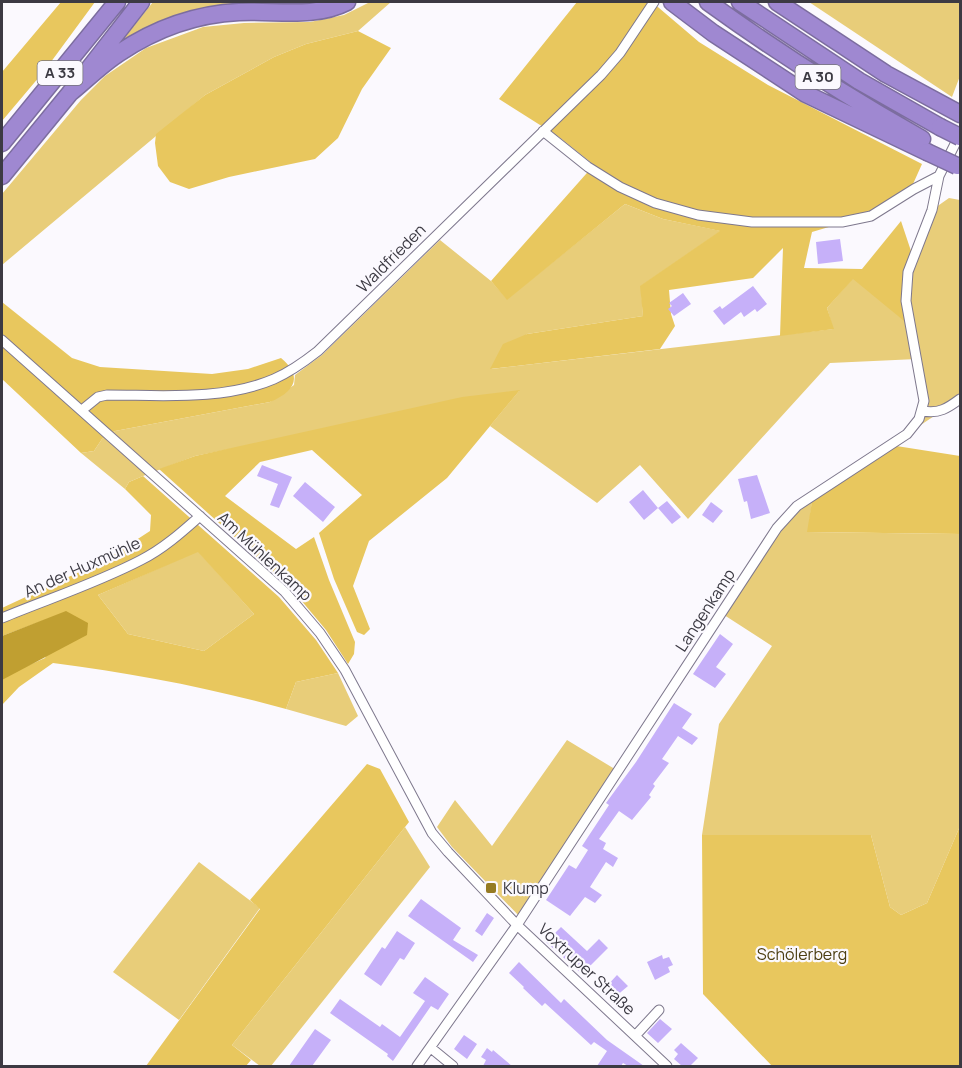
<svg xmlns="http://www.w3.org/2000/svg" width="962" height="1068" font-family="Manrope,sans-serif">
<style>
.green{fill:#e8cd79}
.forest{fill:#e8c75e;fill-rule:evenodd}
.water{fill:#c09f31}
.building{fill:#c6b0f9}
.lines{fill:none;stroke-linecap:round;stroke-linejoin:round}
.minor-casing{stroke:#7e788d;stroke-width:11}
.motorway-casing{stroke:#7c6d9f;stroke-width:19}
.minor{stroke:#fff;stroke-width:9}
.motorway{stroke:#9f88d1;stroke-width:16}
.motorway-bridge-casing{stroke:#7c6d9f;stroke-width:19;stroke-linecap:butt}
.motorway-bridge{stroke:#9f88d1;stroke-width:16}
.poi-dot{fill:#957b23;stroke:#fbf9fe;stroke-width:2}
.labels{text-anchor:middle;stroke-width:4.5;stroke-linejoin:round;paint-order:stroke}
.shield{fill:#fbf9fe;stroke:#75737b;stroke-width:1.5}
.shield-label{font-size:15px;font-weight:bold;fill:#3c3a43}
.street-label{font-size:16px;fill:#3c3a43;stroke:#fbf9fe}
.poi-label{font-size:16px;fill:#3c3a43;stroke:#fbf9fe;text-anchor:start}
.park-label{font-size:16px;fill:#4c3e12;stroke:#fbf9fe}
</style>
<rect width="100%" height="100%" fill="#fbf9fe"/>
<path class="green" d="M153 2H327L315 6 264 5 117 47Z
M370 2H391L358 31 306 44 274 57 205 95 2 265V194L81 100 105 76 146 48 203 27 244 23 310 22 344 15Z
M809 2H960V76L952 97Z
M949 198 960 200V399L907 434 923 411 917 359 830 363 688 519 640 465 597 503 490 426 519 391 195 456 143 476 129 482 125 489 81 453 94 451 102 439 115 431 270 402 294 385 295 375 322 355 440 240 491 281 507 299 625 204 663 219 721 231 641 286 643 316 527 334 491 369 833 329 827 308 853 278 906 287 932 210Z
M813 495 808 532 960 534V826L927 903 901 915 890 907 871 835H702L719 724 772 646 721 613 777 528Z
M198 551 254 614 204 651 128 634 98 595Z
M338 673 358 716 346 726 286 709 296 682Z
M567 740 618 771 521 918 452 847 437 827 455 800 492 846Z
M405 827 430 867 271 1066H260L232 1045Z
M199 862 260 908 179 1020 113 972Z"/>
<path class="forest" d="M61 2H95L45 70 2 121V72Z
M577 2H652L699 42 768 85 922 164 913 184 914 189 876 213 812 232 804 268 862 269 901 221 913 257 909 325 853 279 827 308 834 329 780 336 783 248 753 278 669 290 671 314 675 326 660 349 490 369 503 344 527 334 643 316 640 286 720 231 663 219 625 204 507 300 491 281 594 165 559 137 499 99Z
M358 31 391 48 362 89 338 138 315 159 229 177 189 189 170 182 158 166 155 143 156 134 205 95 274 57 306 44Z
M2 302 72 358 100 367 212 374 248 369 281 358C304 377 294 392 270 402L115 431 102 439 94 451 81 453 2 379Z
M520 390 447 478 369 541 353 586 370 629 364 635 357 632 334 579 319 533 362 495 312 450 260 462 225 496 296 549 314 537 329 580 355 642 354 654 348 664 326 630 290 587 159 469 195 456 462 397Z
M890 445 960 456V534L807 532 813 495Z
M143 476 279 597 316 640 338 673 296 682 286 709C210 688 132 673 53 663L19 687 2 705V680L9 674 45 658 66 612 2 636V608L107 559 150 531 151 515 125 489 129 482ZM198 552 254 614 204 651 128 634 98 595Z
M367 764 380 769 409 822 232 1045 251 1060 246 1066H146L260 909 250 900Z
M960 826V1066H772L703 994 702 835H871L890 907 901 915 927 903Z"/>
<path class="water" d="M66 611 88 623 87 635 2 680V636Z"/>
<path class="building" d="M840 239 843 261 818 264 816 242Z
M753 286 767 304 757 312 755 309 744 317 741 312 724 325 713 311 720 306 722 309Z
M683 293 691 304 674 316 668 309 672 306 669 303Z
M262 465 292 477 279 508 270 505 278 484 257 476Z
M757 475 770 513 751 519 747 501 744 502 738 479Z
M305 482 335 507 323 522 293 496Z
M643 490 658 508 644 520 629 502Z
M667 501 681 517 672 524 658 508Z
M711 502 723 511 713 523 702 515Z
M720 634 733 644 716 667 726 674 715 688 693 674Z
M674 703 692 714 682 728 698 738 692 745 678 736 662 759 669 763 653 784 655 786 649 795 651 797 632 820 619 811 599 839 606 843 603 849 618 858 613 867 606 862 590 887 602 895 595 903 585 897 570 916 546 900 569 865 576 869 588 850 582 846 609 805 606 803 636 762Z
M421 899 461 928 453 940 478 955 473 962 408 916Z
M487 913 494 918 482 936 475 931Z
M561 927 587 951 599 939 608 948 582 974 546 942Z
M397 931 415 943 404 960 400 958 381 986 364 974 382 947 385 949Z
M662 955 663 959 669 957 673 965 668 967 670 972 655 980 647 962Z
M519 962 561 1003 564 999 607 1040 644 1066H628L623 1063 621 1066H597L607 1051 594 1042 591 1045 545 1003 542 1006 523 988 524 987 509 973Z
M617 975 628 986 615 997 605 988Z
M425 977 449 994 438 1010 431 1006 393 1061 387 1056 388 1054 330 1013 340 999 380 1027 382 1024 400 1037 425 1001 413 993Z
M660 1019 672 1029 658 1043 647 1033Z
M315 1029 331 1040 312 1066H289Z
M464 1035 477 1044 467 1059 454 1049Z
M681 1043 698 1058 690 1066H682L674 1059 678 1054 674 1050Z
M487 1048 492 1052 493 1050 512 1066H483L486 1060 481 1057Z"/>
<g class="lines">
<g class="minor-casing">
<path id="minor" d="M543 131 588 167 620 187 655 203 698 215 752 222H842L871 216 914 189 939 176
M2 340 285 592 320 633 345 670 432 833 448 852 517 925 667 1066
M82 410 98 397 107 395C161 395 223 401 274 379 290 372 304 362 318 351L601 75 620 53 654 2
M923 411C939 414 948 408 960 399
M2 618C48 599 97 583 141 560 163 549 182 532 200 516
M635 1036 659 1010
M431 1048 453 1066
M417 1066 517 925 777 528 797 506 907 434 919 419 924 401 906 301 908 272 932 210 939 176 960 134"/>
</g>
<g class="motorway-casing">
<path id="motorway" d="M672 2 713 33 806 94 927 152
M708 2C777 52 848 97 922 139
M740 2 859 81 940 127
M777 2 886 74 960 114
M70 93C86 80 102 64 119 53 155 29 196 14 239 12 275 10 314 19 347 2
M2 143 117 2
M2 176 70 93 141 2"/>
</g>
<use href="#minor" class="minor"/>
<use href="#motorway" class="motorway"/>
<g class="motorway-bridge-casing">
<path id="motorway-bridge" d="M940 127 960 137
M927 152 957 166"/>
</g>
<use href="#motorway-bridge" class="motorway-bridge"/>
</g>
<rect class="poi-dot" x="485" y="882" width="12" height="12" rx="3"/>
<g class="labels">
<g class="shield">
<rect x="37.5" y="61" width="45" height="24" rx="4.5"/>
<rect x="795.5" y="65" width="45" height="24" rx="4.5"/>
</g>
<g class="shield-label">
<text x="60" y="78">A 33</text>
<text x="818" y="82">A 30</text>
</g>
<g class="street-label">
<text transform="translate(391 258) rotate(-45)" y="6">Waldfrieden</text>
<text transform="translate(265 556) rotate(43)" y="6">Am Mühlenkamp</text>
<text transform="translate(82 567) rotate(-24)" y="6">An der Huxmühle</text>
<text transform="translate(705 610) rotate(-57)" y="6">Langenkamp</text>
<text transform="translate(587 969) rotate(43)" y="6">Voxtruper Straße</text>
</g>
<g class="poi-label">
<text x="503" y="894">Klump</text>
</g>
<g class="park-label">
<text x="802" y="960">Schölerberg</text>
</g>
</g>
<rect width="962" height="1068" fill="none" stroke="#3c3a43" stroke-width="6"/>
</svg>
